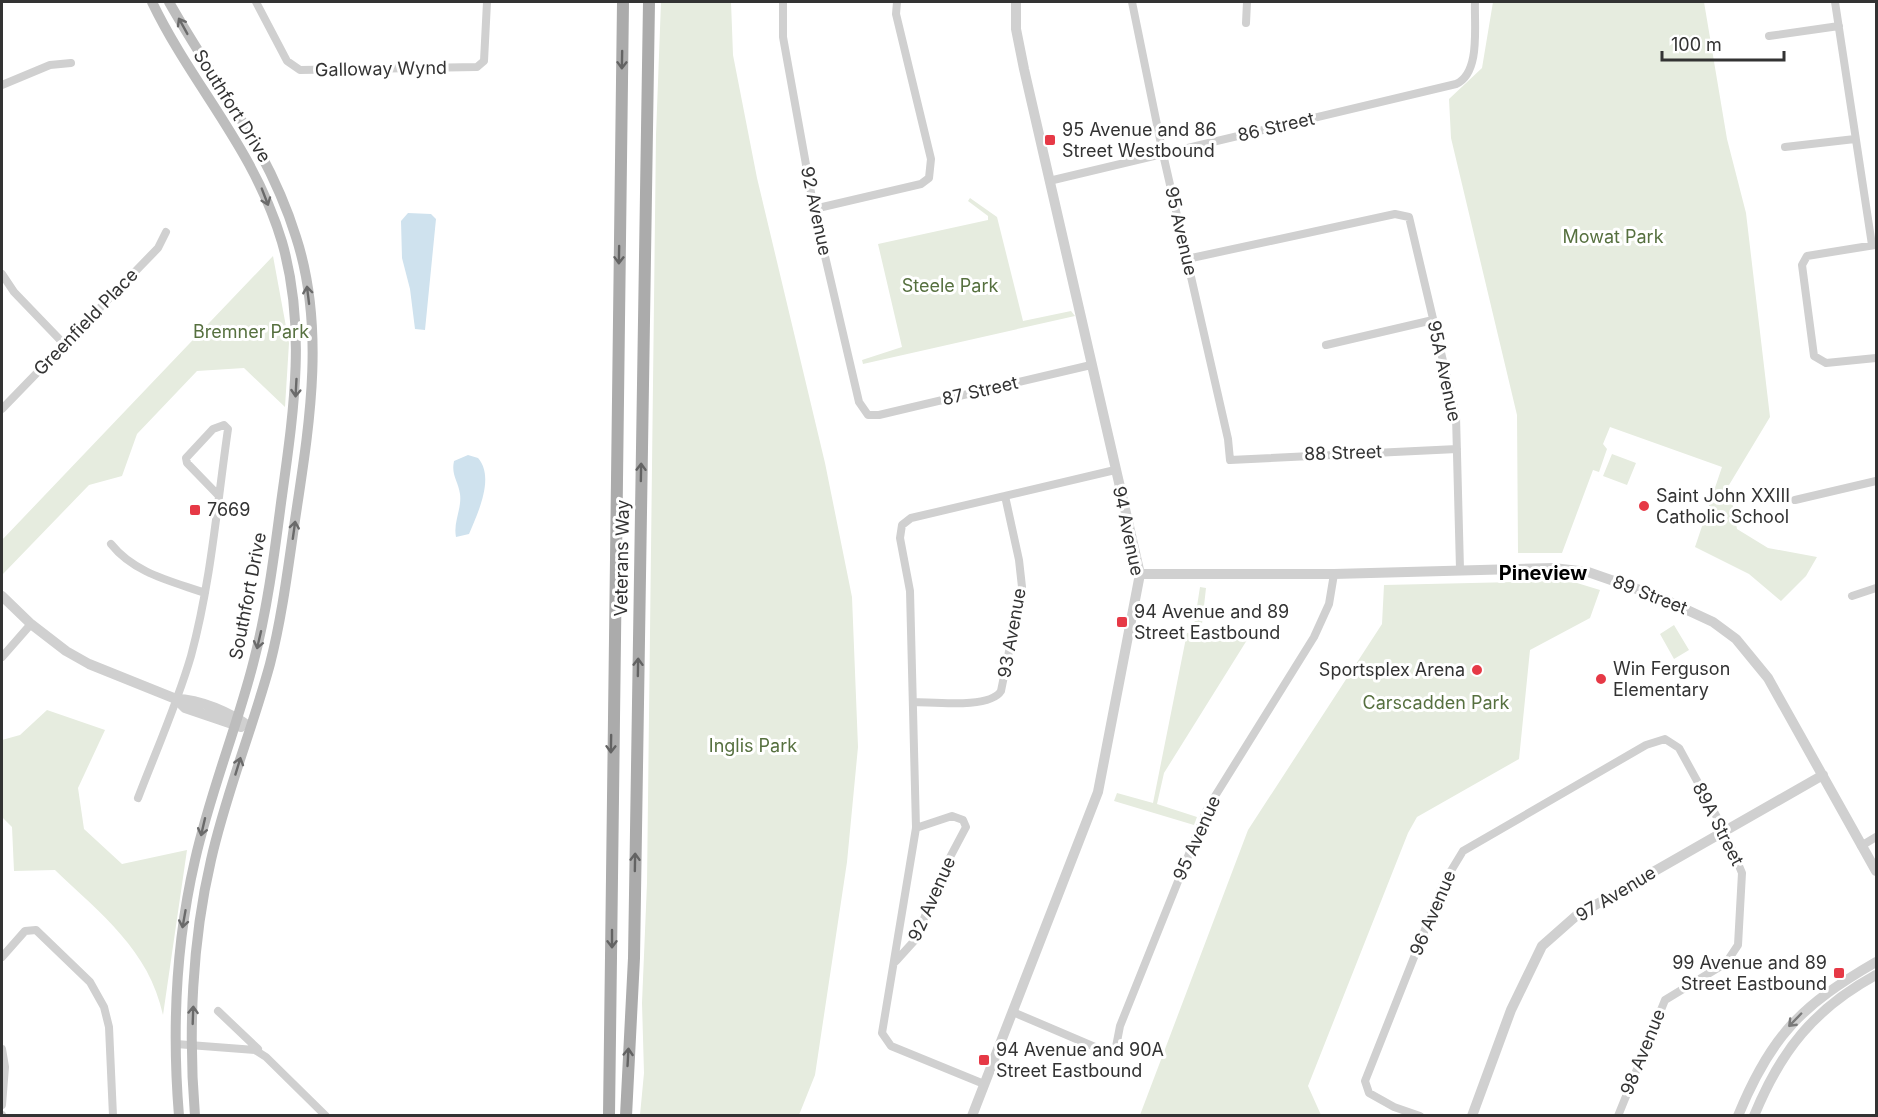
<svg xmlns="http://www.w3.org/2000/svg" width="1878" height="1117" font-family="Inter,sans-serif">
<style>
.green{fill:#e6ecdf}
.water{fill:#cfe2ee}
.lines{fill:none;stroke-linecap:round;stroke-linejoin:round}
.minor{stroke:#d0d0d0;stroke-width:8}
.tertiary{stroke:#d0d0d0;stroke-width:10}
.secondary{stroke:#bdbdbd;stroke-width:10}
.primary{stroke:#ababab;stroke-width:12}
.oneway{stroke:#6a6a6a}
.oneway2{stroke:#636363}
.oneway3{stroke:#7a7a7a}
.poi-dot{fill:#e63946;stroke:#fff;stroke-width:2}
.labels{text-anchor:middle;stroke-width:6;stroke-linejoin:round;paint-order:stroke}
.street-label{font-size:18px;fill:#333;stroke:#fff}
.poi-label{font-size:18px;fill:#333;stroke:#fff;text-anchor:start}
.park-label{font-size:18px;fill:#56703f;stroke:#fff}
.neighbourhood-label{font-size:20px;font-weight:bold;fill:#000;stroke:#fff}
</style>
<rect width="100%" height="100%" fill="#fff"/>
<path class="green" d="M661 2H731L733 55 757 178 825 463 852 597 858 747 847 862 815 1075 799 1115H640L644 1073 642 1003 647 883 656 135Z
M1493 2H1704L1727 139 1746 213 1770 417 1729 485 1737 529 1768 548 1817 557 1806 576 1781 601 1749 574 1695 547 1722 467 1610 427 1603 444 1607 449 1599 472 1593 470 1562 553H1518L1517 415 1451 138 1449 99 1482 68Z
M970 198 997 217 1023 321 1071 311 1075 316 863 364 862 360 902 347 878 244 988 220V216L968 201Z
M273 256 289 343 285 407 244 368 197 371 137 434 122 476 89 485 2 575V540Z
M1612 454 1636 463 1627 485 1603 476Z
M1556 581 1577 583 1600 590 1590 618 1530 650 1519 759 1417 817 1408 833 1308 1086 1321 1115H1140L1248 830 1382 624 1384 585Z
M1200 587 1206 588 1201 633 1252 632 1164 773 1157 804 1197 817 1194 825 1114 801 1117 793 1153 803 1187 633 1193 632Z
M1674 625 1689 650 1674 659 1660 634Z
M47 710 105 730 78 788 84 829 122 864 187 850 163 1015C149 950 101 914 55 870L14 871 12 827 2 817V740L20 735Z"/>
<path class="water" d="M408 213 431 214 436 219 425 330 415 329 410 289 402 258 401 221Z
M468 455 478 458C495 477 478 513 469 534L456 537C453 522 462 509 460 494 458 481 451 475 454 461Z"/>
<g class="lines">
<path class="minor" d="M256 2 287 61 300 70 477 67 484 61 487 2
M783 2V37L814 209 859 402 868 415H879L1091 365
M1132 2 1163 154 1228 439 1230 460 1457 449
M1835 2 1872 245
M1246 23 1247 2
M1769 36 1839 26
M2 85 50 65 71 63
M1785 147 1855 139
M1049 181 1456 84C1481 73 1474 25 1475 2
M814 209 921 184 929 178 931 159 896 14 897 2
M1875 245 1807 256 1802 265 1814 356 1826 363 1876 358
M1187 259 1395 214 1409 217 1456 416 1460 569
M2 274 14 292 65 345
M1326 345 1433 320
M2 409 158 248 166 232
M1795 500 1876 481
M111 544C134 573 171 581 205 593
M1852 596 1876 588
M2 657 31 624
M913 702C933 702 990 709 1001 691L1022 587 1019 560 1005 496
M138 798C156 751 177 704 191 656 211 582 217 505 228 429L224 425 213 429 186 458 187 463 219 496
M1861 846 1876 837
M2 957 25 931 36 930 90 982 104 1007 109 1027 113 1116
M896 961 915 940 948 861 966 827 963 820 952 816 916 828
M218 1011 258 1049
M1013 1012 1109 1053 1115 1052 1120 1026 1207 809 1314 637 1329 604 1334 574
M176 1044 255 1050 266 1057 326 1116
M2 1049 5 1067 2 1105
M984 1084 891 1046 882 1033 916 828 910 591 900 538 902 525 911 518 1115 470
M2 1115V1116
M1420 1116 1394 1107 1369 1093 1365 1081 1443 884 1463 851 1646 745 1665 739 1679 748 1724 830 1742 873 1738 945 1726 963 1665 1000 1618 1116"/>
<path class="tertiary" d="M1140 574H1334L1553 568 1588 572 1657 596 1713 622 1736 639 1768 678 1876 871
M2 596 31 624 66 651 89 664 176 699C200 699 231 713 250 727
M176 699 185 708 241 727
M972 1116 1098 792 1140 574 1024 69 1016 29V2
M1472 1116 1511 1010 1542 946 1576 916 1823 775
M1738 1116C1771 1035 1802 1005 1876 962
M1754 1116C1781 1050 1814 1009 1876 975"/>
<path class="secondary" d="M152 2C193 87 254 148 282 242 307 329 293 416 281 503 274 557 267 611 253 664 236 730 210 793 195 860 176 942 172 1031 179 1116
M169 2C214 82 268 147 296 237 326 329 309 427 295 520 288 568 282 617 270 664 252 730 226 793 211 860 192 941 188 1032 195 1116"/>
<path class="primary" d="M609 1116 623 2
M626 1116 634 958 649 2"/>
</g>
<defs><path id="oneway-shaft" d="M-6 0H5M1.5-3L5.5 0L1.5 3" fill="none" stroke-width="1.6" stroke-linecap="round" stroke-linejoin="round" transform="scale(1.5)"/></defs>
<g class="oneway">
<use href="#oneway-shaft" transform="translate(183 26) rotate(-119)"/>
<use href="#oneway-shaft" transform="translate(265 197) rotate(69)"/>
<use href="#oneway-shaft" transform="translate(308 295) rotate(-97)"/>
<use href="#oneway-shaft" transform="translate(296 388) rotate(93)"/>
<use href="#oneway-shaft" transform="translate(294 530) rotate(-82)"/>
<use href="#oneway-shaft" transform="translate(259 640) rotate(103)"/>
<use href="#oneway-shaft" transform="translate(238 766) rotate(-73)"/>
<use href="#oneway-shaft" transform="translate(203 827) rotate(103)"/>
<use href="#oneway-shaft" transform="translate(184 919) rotate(100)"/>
<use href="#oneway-shaft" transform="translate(193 1015) rotate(-88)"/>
</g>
<g class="oneway2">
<use href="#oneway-shaft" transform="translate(622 60) rotate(91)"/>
<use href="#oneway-shaft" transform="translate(619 255) rotate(91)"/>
<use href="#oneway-shaft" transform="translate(641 472) rotate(-89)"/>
<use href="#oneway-shaft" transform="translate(638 667) rotate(-89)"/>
<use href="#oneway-shaft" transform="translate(611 744) rotate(91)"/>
<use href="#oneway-shaft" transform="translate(635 862) rotate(-89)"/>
<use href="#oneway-shaft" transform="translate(612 939) rotate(90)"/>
<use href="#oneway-shaft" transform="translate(628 1057) rotate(-87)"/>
</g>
<use class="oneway3" href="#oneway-shaft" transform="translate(1795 1020) rotate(134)"/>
<g class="poi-dot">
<rect x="1044" y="134" width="12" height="12" rx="3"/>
<circle cx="1644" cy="506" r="6"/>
<rect x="189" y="504" width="12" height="12" rx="3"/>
<rect x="1116" y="616" width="12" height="12" rx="3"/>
<circle cx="1477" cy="670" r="6"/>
<circle cx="1601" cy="679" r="6"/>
<rect x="1833" y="967" width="12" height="12" rx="3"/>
<rect x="978" y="1054" width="12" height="12" rx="3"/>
</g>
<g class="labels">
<g class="street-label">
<text transform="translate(381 69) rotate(-1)" y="6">Galloway Wynd</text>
<text transform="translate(232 106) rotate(58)" y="6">Southfort Drive</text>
<text transform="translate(1276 127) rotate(-13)" y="6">86 Street</text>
<text transform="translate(816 211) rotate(78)" y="6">92 Avenue</text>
<text transform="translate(1181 231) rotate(77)" y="6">95 Avenue</text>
<text transform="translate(86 322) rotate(-46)" y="6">Greenfield Place</text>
<text transform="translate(1444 371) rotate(78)" y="6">95A Avenue</text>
<text transform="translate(980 391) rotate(-13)" y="6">87 Street</text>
<text transform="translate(1343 453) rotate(-2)" y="6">88 Street</text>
<text transform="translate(1128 531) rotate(78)" y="6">94 Avenue</text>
<text transform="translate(622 558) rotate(-89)" y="6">Veterans Way</text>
<text transform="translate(1650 595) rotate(21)" y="6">89 Street</text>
<text transform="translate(248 596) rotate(-79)" y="6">Southfort Drive</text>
<text transform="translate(1012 633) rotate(-80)" y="6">93 Avenue</text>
<text transform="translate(1718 824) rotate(63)" y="6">89A Street</text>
<text transform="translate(1197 838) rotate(-66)" y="6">95 Avenue</text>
<text transform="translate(1616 894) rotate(-31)" y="6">97 Avenue</text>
<text transform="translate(932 899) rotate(-66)" y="6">92 Avenue</text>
<text transform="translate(1433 913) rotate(-67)" y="6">96 Avenue</text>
<text transform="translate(1643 1052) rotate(-68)" y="6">98 Avenue</text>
</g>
<g class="poi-label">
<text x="1062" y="136">95 Avenue and 86<tspan x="1062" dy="21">Street Westbound</tspan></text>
<text x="1656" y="502">Saint John XXIII<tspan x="1656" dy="21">Catholic School</tspan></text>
<text x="207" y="516">7669</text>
<text x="1134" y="618">94 Avenue and 89<tspan x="1134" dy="21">Street Eastbound</tspan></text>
<text x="1613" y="675">Win Ferguson<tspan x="1613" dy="21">Elementary</tspan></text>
<text x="1465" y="676" text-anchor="end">Sportsplex Arena</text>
<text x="1827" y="969" text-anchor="end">99 Avenue and 89<tspan x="1827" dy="21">Street Eastbound</tspan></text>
<text x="996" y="1056">94 Avenue and 90A<tspan x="996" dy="21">Street Eastbound</tspan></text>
</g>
<g class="park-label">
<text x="1613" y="243">Mowat Park</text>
<text x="950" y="292">Steele Park</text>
<text x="251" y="338">Bremner Park</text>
<text x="1436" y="709">Carscadden Park</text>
<text x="753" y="752">Inglis Park</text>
</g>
<g class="neighbourhood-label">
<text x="1543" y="580">Pineview</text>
</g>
</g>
<rect width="1878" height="1117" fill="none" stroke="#333333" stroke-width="6"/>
<path d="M1662 51v9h122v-9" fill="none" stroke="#333333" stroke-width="3"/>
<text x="1671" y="51" font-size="18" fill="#333333" stroke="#ffffff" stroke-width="4.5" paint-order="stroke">100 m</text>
</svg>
